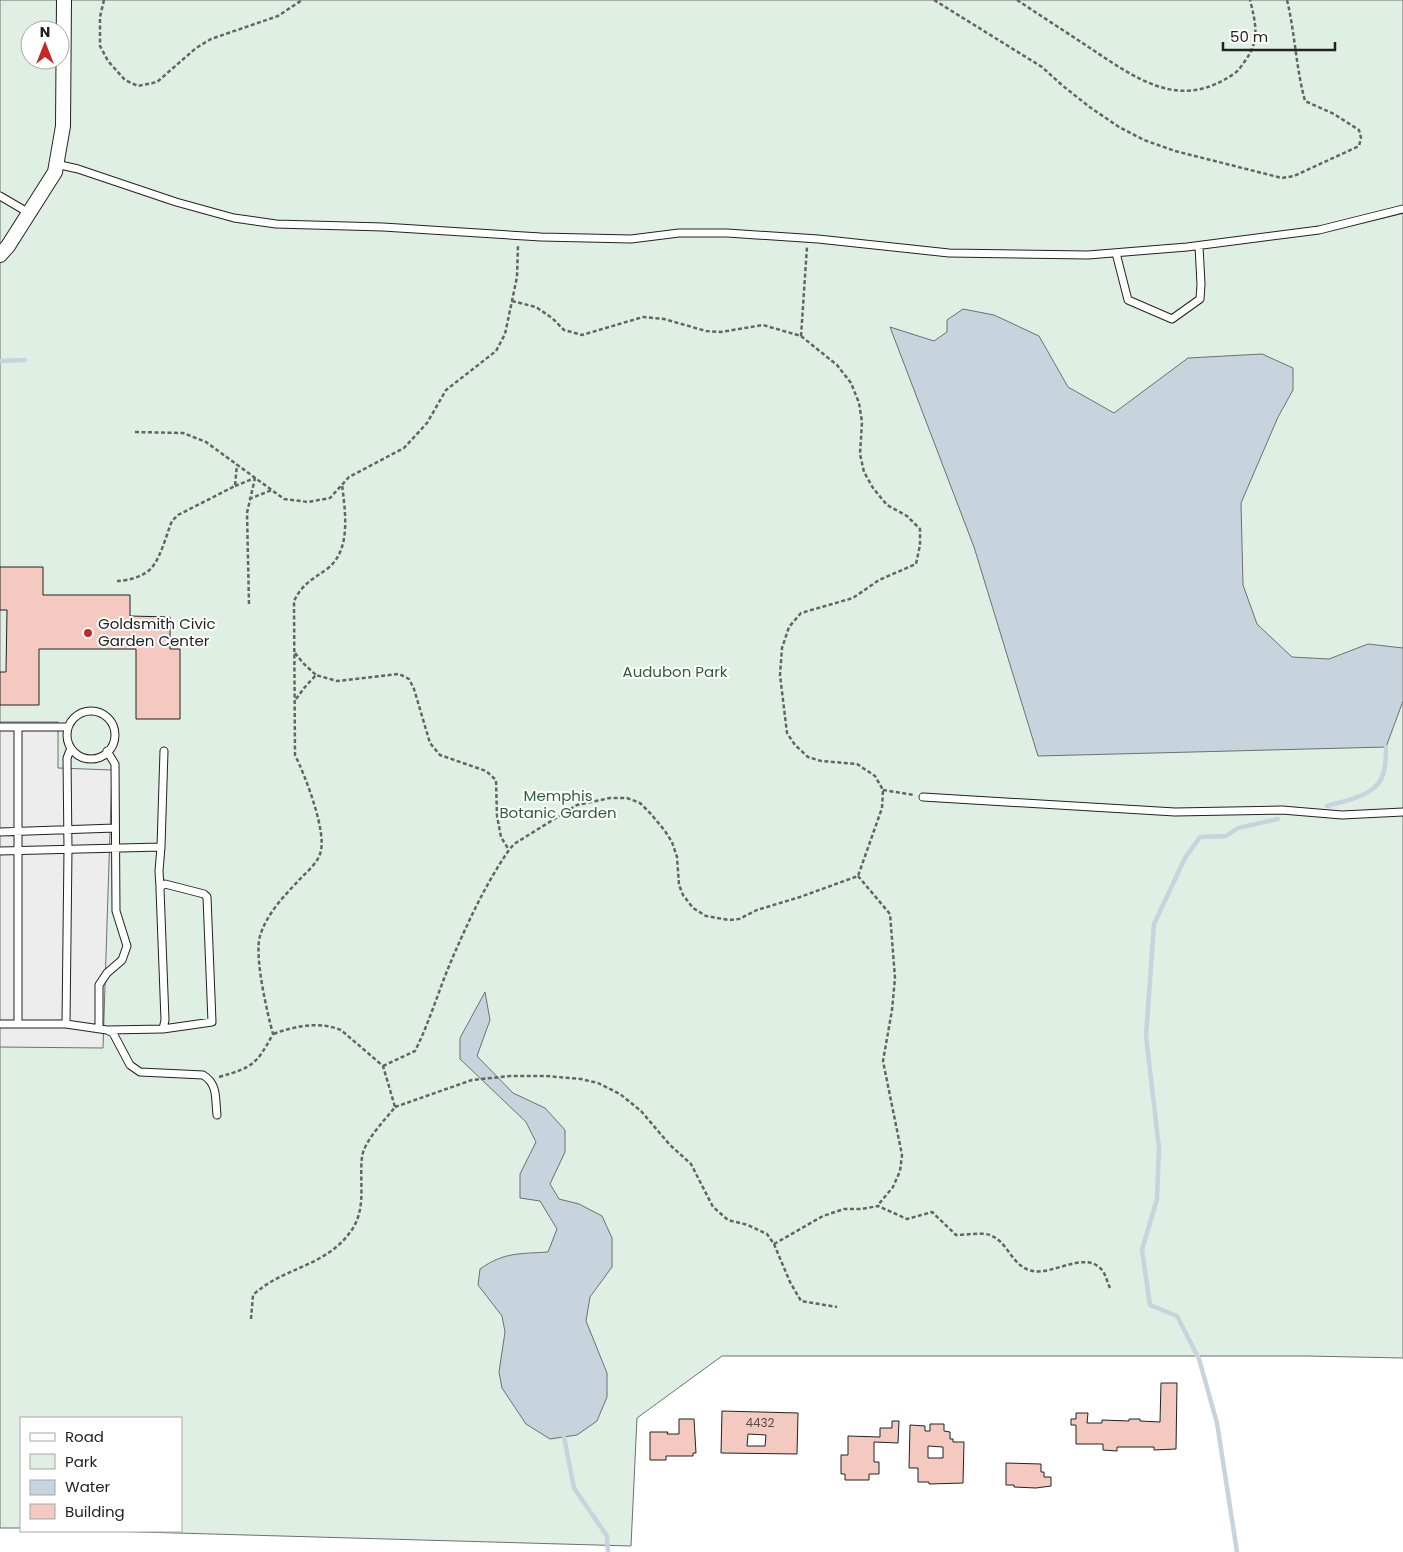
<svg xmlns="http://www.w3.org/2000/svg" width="1403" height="1552" font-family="Poppins,sans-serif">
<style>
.green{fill:#e0efe3;stroke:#6f6f6f;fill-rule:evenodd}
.parking{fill:#ededed;stroke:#6f6f6f}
.water{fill:#c7d3dd;stroke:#6f6f6f}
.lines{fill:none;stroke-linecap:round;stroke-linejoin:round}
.stream{stroke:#c7d3dd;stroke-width:4.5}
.building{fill:#f3c9c0;stroke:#222;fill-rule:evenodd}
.lane-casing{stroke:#222;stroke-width:9}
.street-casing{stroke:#222;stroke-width:16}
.path{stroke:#646464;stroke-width:2.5;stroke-dasharray:4 2.5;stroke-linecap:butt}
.lane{stroke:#fff;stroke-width:7}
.street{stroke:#fff;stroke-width:14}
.poi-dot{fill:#c62828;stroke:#fff;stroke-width:2}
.labels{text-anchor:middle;stroke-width:4;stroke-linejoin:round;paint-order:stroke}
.number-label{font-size:12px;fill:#564c4a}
.poi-label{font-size:15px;fill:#222;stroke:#fff;text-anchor:start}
.park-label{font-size:15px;fill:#2f5e38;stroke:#fff}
</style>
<rect width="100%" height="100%" fill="#fff"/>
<path class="green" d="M0 0H1403V1358L1307 1356H722L637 1418 631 1546 106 1531H181V1418H21V1528H0ZM30 30H60V60H30Z"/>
<path class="parking" d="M0 722H58V768L112 770 103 1048 0 1047Z"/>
<path class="water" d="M963 309 994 315 1039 336 1068 387 1114 413 1188 358 1262 354 1293 368V390L1278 417 1241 503 1243 585 1257 624 1292 657 1329 659 1368 644 1403 648V701L1386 747 1038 756 974 547 890 327 934 341 947 332V320Z
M485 992 490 1020 477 1056 513 1093 545 1108 565 1130V1152L550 1184 559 1199 579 1204 602 1216 612 1238V1267L590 1297 586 1321 607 1373V1397L597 1421 577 1435 550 1439 526 1424 502 1388 499 1372 505 1332 502 1316 478 1285 480 1269C504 1252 519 1254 548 1252L557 1229 540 1201 520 1198V1174L536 1142 526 1122 460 1059V1038Z"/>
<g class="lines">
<path class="stream" d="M0 361 25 360
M1327 806C1347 800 1379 796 1384 771 1386 763 1386 755 1386 747
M564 1437 574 1488 607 1536 608 1552
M1237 1552 1217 1423 1199 1359 1177 1316 1150 1305 1142 1250 1157 1199 1159 1148 1146 1036 1154 924 1185 858 1200 837 1226 836 1238 828 1278 819"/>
</g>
<path class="building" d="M0 567H43V595H130V616L170 617V649H180V719H136V649H39V705H0V672H6L7 610H0Z
M1161 1383H1177L1176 1449 1154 1450V1447H1117V1451L1103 1450V1444H1076V1425H1071V1419H1076V1413H1088L1087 1423H1102V1420L1129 1421V1419H1140V1421L1160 1422Z
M722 1411 798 1413 797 1454 721 1453ZM748 1434 766 1435 765 1446H747Z
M679 1419H694L696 1453H693V1456H666V1460H650V1432H668L667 1434H679Z
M892 1421H899L898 1443 874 1442V1462H879V1474H869V1480H845V1474H841V1455H848V1436L880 1437V1428H892Z
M930 1424H944V1431L950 1432V1439H953V1442H964L963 1483 929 1484V1482H918V1468H909L910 1425 925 1426V1431H930ZM928 1446 943 1447V1458H928Z
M1006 1463 1041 1464V1472H1044V1477H1051V1486L1036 1488 1014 1487V1485H1006Z"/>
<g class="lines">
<g class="lane-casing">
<path id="lane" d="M56 164 78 169 176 202 234 218 276 224 383 227 541 237 631 239 679 233H727L818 239 949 253 1088 255 1187 247 1319 230 1403 209
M0 196 29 213
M1116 253 1128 300 1172 319 1200 299 1201 284 1199 246
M67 735a24 24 0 1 1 48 0a24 24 0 1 1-48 0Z
M0 727H68
M18 727V1024
M923 797 1175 812 1282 810 1342 815 1403 812
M0 832 115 828
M0 851 161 847 164 751
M160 887 159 871 161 847
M0 1024H66L107 1030 113 1033 130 1065 140 1072 203 1075C218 1084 215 1098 217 1115
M66 1024 68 849 67 758 71 748
M99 1028V985L107 973 122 960 127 946 116 911 115 764 107 751
M107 1030 163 1029 212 1022 207 897 204 894 165 884 160 887V889L165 1020 163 1029"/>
</g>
<g class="street-casing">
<path id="street" d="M0 255 8 246 55 172 63 126 64 0"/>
</g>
<path class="path" d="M104 0 100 17V46L108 61 125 80 138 86 157 82 196 48 211 39 278 16 302 0
M934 0 1042 67 1063 86 1091 108 1119 127 1144 140 1175 151 1282 178 1294 176 1359 146 1361 138 1359 130 1334 114 1305 101C1296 68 1295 33 1287 0
M1017 0C1041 16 1066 32 1090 48 1137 79 1180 112 1235 73 1239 70 1242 65 1245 61 1260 40 1256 24 1250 0
M801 336 807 247
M135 432 183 433 206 442 284 499 308 502 330 498 349 477 404 448 427 423 446 390 496 351 505 334 517 277 518 245
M235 486 255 478
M249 499 272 490
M117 581C128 581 146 576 153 566 161 556 167 533 172 521L178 515 235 486 237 464
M249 604 247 513 255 478
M295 653 303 663 316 675
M296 699 305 687 316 675 337 681 399 674 409 679 414 689 430 743 440 755 486 771 496 780 497 816 501 837 509 850
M883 790 914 795
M858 876 890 914 895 978 892 1010 883 1061 902 1155 900 1171 893 1187 878 1205
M383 1066 415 1051C430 1021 439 989 452 959 468 922 486 883 509 850L514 844 577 805 610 798H627L640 803 651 814 665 831 672 842 677 857 679 885 683 895 693 908 706 916 729 920 739 919 757 910 800 897 858 876 882 808 883 790 875 776 857 764 821 761 808 757 795 745 787 733 780 675 782 648 789 627 801 613 853 598 879 580 916 564 920 545V529L907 516 887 505 873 488 864 472 860 454 862 422 859 403 851 383 837 365 801 336 763 325 721 332 706 331 664 319 643 317 582 335 564 330 552 318 536 307 512 301
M219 1077C253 1067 256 1065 273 1034 267 1012 254 956 260 936 267 913 285 895 301 878 308 871 317 863 320 854 328 834 305 775 295 755L294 601C302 584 313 579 327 569 352 550 345 511 342 484
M395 1107 472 1080 510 1076H546L581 1079 598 1083 620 1094 641 1111 670 1145 691 1164 713 1207 728 1220 748 1225 767 1234 774 1244 790 1282 801 1301 837 1307
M774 1244 823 1216 844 1209H862L878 1206 907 1219 932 1212 956 1235C966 1235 981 1232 990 1235 1009 1242 1011 1267 1033 1271 1054 1275 1085 1250 1102 1270 1106 1275 1107 1282 1110 1288
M251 1319 253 1295C283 1267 326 1267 351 1231 367 1209 359 1182 362 1157 364 1141 385 1120 395 1107L383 1066 341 1030C319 1021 295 1026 273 1034"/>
<use href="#lane" class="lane"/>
<use href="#street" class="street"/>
</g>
<circle class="poi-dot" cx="88" cy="633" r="5"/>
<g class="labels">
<g class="number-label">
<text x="760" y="1427">4432</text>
</g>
<g class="poi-label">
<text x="98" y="629">Goldsmith Civic<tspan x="98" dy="17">Garden Center</tspan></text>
</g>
<g class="park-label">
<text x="675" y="677">Audubon Park</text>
<text x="558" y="801">Memphis<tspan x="558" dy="17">Botanic Garden</tspan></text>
</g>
</g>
<rect x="20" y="1417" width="162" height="115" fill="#ffffff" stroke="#a7a7a7"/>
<rect x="30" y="1433" width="25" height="8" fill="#ffffff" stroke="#a7a7a7"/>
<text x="65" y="1442" font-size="15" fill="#222222">Road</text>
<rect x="30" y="1454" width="25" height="15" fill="#e0efe3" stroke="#a7a7a7"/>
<text x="65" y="1467" font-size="15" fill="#222222">Park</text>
<rect x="30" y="1480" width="25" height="15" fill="#c7d3dd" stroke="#a7a7a7"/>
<text x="65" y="1492" font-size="15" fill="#222222">Water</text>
<rect x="30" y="1504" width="25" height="15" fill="#f3c9c0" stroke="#a7a7a7"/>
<text x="65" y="1517" font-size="15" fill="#222222">Building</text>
<g transform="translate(45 45)"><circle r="24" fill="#ffffff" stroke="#a7a7a7"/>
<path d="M0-4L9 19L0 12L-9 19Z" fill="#c62828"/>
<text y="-8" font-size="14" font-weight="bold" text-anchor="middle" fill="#222222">N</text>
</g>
<path d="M1223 42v8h112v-8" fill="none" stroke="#222222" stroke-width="2.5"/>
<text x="1230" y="42" font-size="15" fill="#222222" stroke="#ffffff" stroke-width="4" paint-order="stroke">50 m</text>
</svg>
